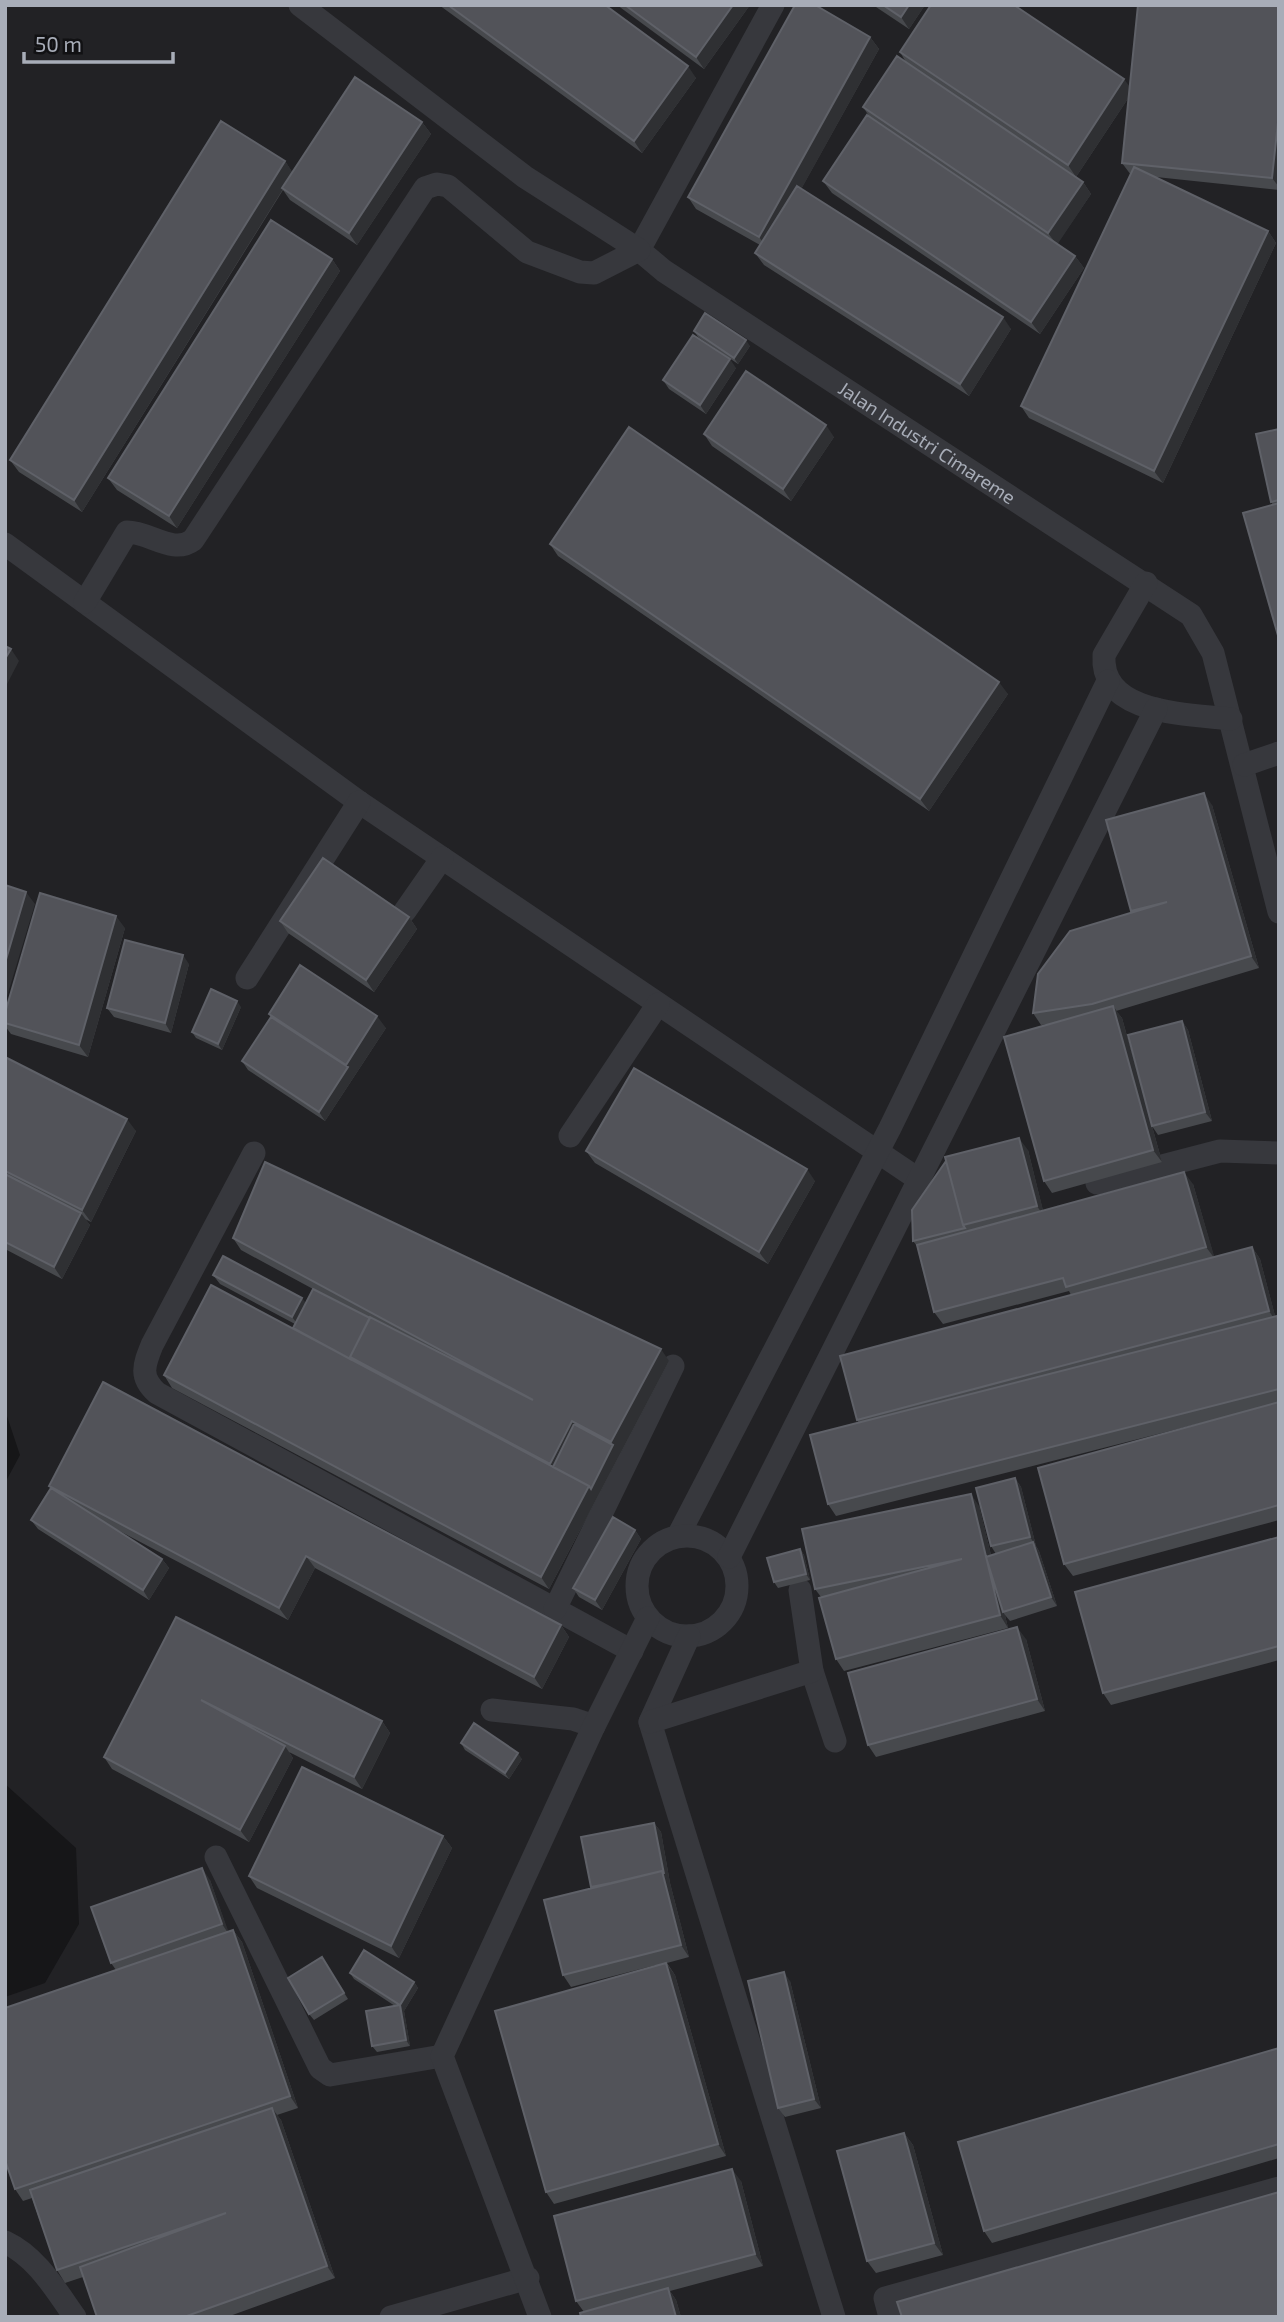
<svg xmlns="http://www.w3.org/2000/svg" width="1284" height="2322" font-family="'Exo 2',sans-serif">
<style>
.built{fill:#222225}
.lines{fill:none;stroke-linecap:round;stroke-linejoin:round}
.minor{stroke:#37383d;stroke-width:23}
.wall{fill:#47494d}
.shaded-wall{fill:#2f3033}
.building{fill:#525359;stroke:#5f6168;stroke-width:2}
.labels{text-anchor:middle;stroke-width:5;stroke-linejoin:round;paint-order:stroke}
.street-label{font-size:19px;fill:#a8adb8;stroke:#111113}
</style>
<rect width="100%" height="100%" fill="#161618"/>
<path class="built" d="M5 5H1279V2317H5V1997L45 1983 79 1924 76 1848 5 1784V1483L20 1455 5 1410Z"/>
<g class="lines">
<g class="minor">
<path id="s1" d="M773 5 639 250 664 271 1191 615 1213 653 1279 912"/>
<path d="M5 544 359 802 918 1179"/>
<path d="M1146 583 1104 655C1100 715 1189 714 1231 719"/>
<path d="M85 602 127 532C150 532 173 555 193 540L425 188 437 184 448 186 527 252 580 272 594 273 639 250 525 177 300 5"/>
<path d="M1244 765 1279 753"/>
<path d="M405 911 442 858"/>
<path d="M247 978 359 802"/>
<path d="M570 1136 658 1004"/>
<path d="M254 1153 152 1345C144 1365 139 1377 157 1393L632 1651"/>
<path d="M1097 1183 1220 1151 1279 1153"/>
<path d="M678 1536 890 1128 1108 681"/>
<circle cx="687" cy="1586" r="50"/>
<path d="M729 1557 1156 709"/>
<path d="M555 1609 673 1366"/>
<path d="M689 1636 650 1722 834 2317"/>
<path d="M812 1671 835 1741"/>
<path d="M492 1710 573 1719 594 1726"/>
<path d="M650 1722 812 1671 800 1590"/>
<path d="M216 1857 320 2068 330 2075 442 2056"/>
<path d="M5 2242C37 2257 55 2289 75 2317"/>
<path d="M391 2317 528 2278"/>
<path d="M540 2317 442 2056 594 1726 648 1618"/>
<path d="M890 2317 885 2298 1279 2188"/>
</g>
</g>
<path class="wall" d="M439 5H605L696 78 642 153Z
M617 5H750L704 69Z
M873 5H925L909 29Z
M1279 5V190L1156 177 1268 231 1276 243 1163 483 1029 418 1021 406 1131 175 1122 163 1129 97 1076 177 963 101 1083 182 1091 194 1057 244 1075 256 1084 268 1040 334 832 193 823 181 869 116 863 107 907 64 900 52 1130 87Z
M870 37 879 49 801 189 1011 329 969 396 764 265 755 253 760 245 696 209 688 197Z
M422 122 431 134 357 245 290 200 283 190 82 512 19 472 10 460 285 161 292 172Z
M332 259 340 271 177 528 117 490 108 478Z
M694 331 750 346 738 364 698 337Z
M736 368 706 414 669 389 663 380Z
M1279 429V639L1273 505 1271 502Z
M704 434 834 437 791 501 712 446Z
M550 544 1008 694 929 811 558 556Z
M1212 805 1259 968 1116 1011 1122 1018 1162 1162 1052 1193 1044 1181 1050 1024 1041 1025 1033 1013 1133 912 1131 911Z
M409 917 417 929 374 992 288 933 280 921Z
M125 928 88 1057 11 1034 5 1026V1013Z
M189 964 171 1033 114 1017 107 1008Z
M241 1007 222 1050 196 1038 192 1032Z
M269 1014 386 1028 325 1121 248 1070 242 1061 271 1017Z
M1182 1021 1188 1030 1212 1121 1158 1135 1152 1126Z
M5 1057 136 1131 91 1222 85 1219 90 1225 62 1279 5 1249Z
M1028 1150 1043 1211 1193 1184 1214 1257 1252 1247 1260 1259 1275 1316 1279 1319V1520L1073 1576 1064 1564 1209 1421 836 1516 828 1504 859 1423 857 1420 1071 1295 1069 1291 943 1324 934 1312 917 1246 913 1241Z
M586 1151 815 1181 768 1264 595 1163Z
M233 1238 669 1361 549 1589 172 1388 164 1375 293 1328 295 1324 220 1284 213 1275 306 1303 313 1289 241 1250Z
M1015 1478 1021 1487 1036 1546 1039 1551 1057 1606 1010 1621 1005 1615 1008 1628 844 1671 836 1659 821 1597 815 1589 979 1506 991 1555 996 1554 991 1546Z
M49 1486 561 1625 569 1637 542 1689 315 1568 288 1620 110 1526 162 1559 169 1568 149 1600 38 1529 31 1520 51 1488Z
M635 1530 641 1539 602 1610 579 1597 573 1588Z
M1279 1537V1660L1111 1705 1103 1693Z
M800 1549 804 1555 810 1580 778 1588 774 1582Z
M176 1617 382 1721 390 1733 362 1789 289 1752 293 1758 249 1842 112 1769 104 1757Z
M1026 1639 1045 1711 876 1757 868 1745Z
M461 1743 522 1759 509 1779 465 1750Z
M654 1823 661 1832 670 1883 689 1957 667 1963 675 1975 726 2156 554 2204 546 2192 656 1965 571 1987 563 1975 592 1888 591 1887Z
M443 1836 452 1848 399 1958 257 1888 249 1876Z
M210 1880 228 1932 233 1930 242 1942 298 2108 277 2115 281 2120 335 2278 227 2317H97L83 2277 65 2283 57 2270 32 2198 23 2201 15 2189 116 1970 111 1963Z
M322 1957 348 1999 314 2020 309 2014Z
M350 1973 414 1982 418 1988 404 2011 410 2046 377 2052 372 2046 395 2006 354 1979Z
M790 1981 821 2108 785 2117 778 2108Z
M1279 2048V2158L992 2243 984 2231Z
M904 2133 913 2145 943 2255 876 2273 867 2261Z
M741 2181 763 2266 670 2291 676 2300 681 2317H581L584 2312 576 2301Z"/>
<path class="shaded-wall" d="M733 5H750L704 69 696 57Z
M909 5H925L909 29 901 17Z
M870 37 879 49 768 249 759 237Z
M688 66 696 78 642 153 634 141Z
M1124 79 1133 91 1076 177 1068 165Z
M1279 113V187L1272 178Z
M422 122 431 134 357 245 349 233Z
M285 161 293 173 82 512 74 500Z
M1083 182 1091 194 1057 245 1048 233Z
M1268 231 1276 243 1163 483 1154 471Z
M1075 256 1084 268 1040 334 1031 322Z
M332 259 340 271 177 528 169 516Z
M1003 317 1011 329 969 396 960 384Z
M746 340 750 346 738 364 734 358Z
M730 359 736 368 706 414 700 405Z
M826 425 834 437 791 501 783 489Z
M11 649 19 661 5 688V659Z
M999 682 1008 694 929 811 920 799Z
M1204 793 1212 805 1259 968 1251 956Z
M26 892 35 904 5 1003V963Z
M116 916 125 928 88 1057 79 1045Z
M409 917 417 929 374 992 366 980Z
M183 955 189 964 171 1033 165 1023Z
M237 1001 241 1007 222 1050 218 1044Z
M1113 1006 1122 1018 1162 1162 1153 1150Z
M377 1016 386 1028 325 1121 319 1112 348 1067 346 1065Z
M1182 1021 1188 1030 1212 1121 1205 1112Z
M127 1119 136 1131 91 1222 82 1210Z
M1019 1138 1028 1150 1045 1218 1037 1206Z
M807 1169 815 1181 768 1264 759 1252Z
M1184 1172 1193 1184 1215 1259 1206 1247Z
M81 1213 90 1225 62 1279 54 1267Z
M1252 1247 1260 1259 1277 1323 1269 1311Z
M302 1298 309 1307 299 1326 292 1317Z
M661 1349 669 1361 549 1589 541 1577 589 1486 613 1445 611 1442Z
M572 1421 581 1433 553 1467 550 1464Z
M1015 1478 1021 1487 1036 1546 1030 1537Z
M971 1494 979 1506 1005 1612H1003L1005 1615 1008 1628 1000 1615Z
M635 1530 641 1539 602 1610 595 1600Z
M1033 1542 1039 1551 1057 1606 1051 1597Z
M800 1549 804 1555 810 1580 806 1574Z
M306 1556 315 1568 288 1620 279 1608Z
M162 1559 169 1568 149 1600 143 1590Z
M561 1625 569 1637 542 1689 534 1677Z
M1017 1627 1026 1639 1045 1711 1037 1699Z
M382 1721 390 1733 362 1789 354 1777Z
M285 1746 293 1758 249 1842 240 1830Z
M518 1753 522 1759 509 1779 505 1773Z
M654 1823 661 1832 670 1883 689 1957 681 1945 662 1871Z
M443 1836 452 1848 399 1958 391 1946Z
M202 1868 210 1880 230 1936 222 1924Z
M233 1930 242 1942 298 2108 290 2096Z
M666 1963 675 1975 726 2156 718 2144Z
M784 1972 790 1981 821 2108 814 2099Z
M414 1982 418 1988 404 2011 410 2046 406 2040 400 2005Z
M272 2108 281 2120 335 2278 327 2266Z
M904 2133 913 2145 943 2255 934 2243Z
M732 2169 741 2181 763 2266 755 2254Z
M668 2288 676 2300 681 2317H676Z"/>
<path class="building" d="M448 5H605L688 66 634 141Z
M625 5H733L696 57Z
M795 5H815L870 37 759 237 688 197Z
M883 5H909L901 17Z
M931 5H1014L1124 79 1068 165 900 52Z
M1138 5H1279V113L1272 178 1122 163Z
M897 56 1083 182 1048 233 863 107Z
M355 77 422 122 349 233 282 188Z
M867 115 1075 256 1031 322 823 181Z
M221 121 285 161 74 500 10 460Z
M1134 167 1268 231 1154 471 1021 406Z
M797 186 1003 317 960 384 755 253Z
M271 220 332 259 169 516 108 478Z
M705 313 746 340 734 358 694 331Z
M693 335 730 359 700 405 663 380Z
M746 371 826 425 783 489 704 434Z
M629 427 999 682 920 799 550 544Z
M1279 429V500L1271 502 1256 434Z
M1279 503V639L1243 513Z
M5 646 11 649 5 659Z
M1204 793 1251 956 1092 1004 1033 1013 1038 974 1070 931 1167 902 1131 911 1106 820Z
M323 858 409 917 366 980 280 921Z
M5 885 26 892 5 963Z
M40 893 116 916 79 1045 5 1023V1013Z
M125 940 183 955 165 1023 107 1008Z
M300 965 377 1016 346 1065 269 1014Z
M211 989 237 1001 218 1044 192 1032Z
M1113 1006 1153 1150 1044 1181 1004 1037Z
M271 1017 348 1067 319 1112 242 1061Z
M1182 1021 1205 1112 1152 1126 1128 1035Z
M5 1057 127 1119 82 1210 5 1171Z
M634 1068 807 1169 759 1252 586 1151Z
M1019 1138 1037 1206 963 1225 945 1157Z
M946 1161 963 1225 965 1228 913 1241 912 1210Z
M265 1162 661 1349 611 1442 572 1421 550 1464 350 1357 370 1317 533 1400 233 1238Z
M1184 1172 1206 1247 1066 1287 1063 1278 934 1312 917 1245Z
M5 1174 81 1213 54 1267 5 1242Z
M1252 1247 1269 1311 857 1420 840 1356Z
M223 1256 302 1298 292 1317 213 1275Z
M211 1285 589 1486 541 1577 164 1375Z
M313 1289 370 1318 350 1357 352 1360 293 1328Z
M1277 1316 1279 1324V1389L828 1504 810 1435Z
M103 1382 561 1625 534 1677 306 1556 279 1608 49 1486Z
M1279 1402V1505L1064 1564 1038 1468Z
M574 1424 613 1445 591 1489 589 1486 553 1467Z
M1015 1478 1030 1537 991 1546 976 1488Z
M51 1488 162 1559 143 1590 31 1520Z
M971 1494 1000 1615 836 1659 819 1598 962 1559 815 1589 802 1529Z
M613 1517 635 1530 595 1600 573 1588Z
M1279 1537V1646L1103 1693 1075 1592Z
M1033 1542 1051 1597 1003 1612 986 1557Z
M800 1549 806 1574 774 1582 767 1558Z
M176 1617 382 1721 354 1777 201 1700 285 1746 240 1830 104 1757Z
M1017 1627 1037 1699 868 1745 848 1673Z
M474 1723 518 1753 505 1773 461 1743Z
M302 1767 443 1836 391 1946 249 1876Z
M654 1823 664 1874 662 1871 611 1883 591 1887 581 1837Z
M202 1868 222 1924 111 1963 91 1907Z
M662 1871 681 1945 563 1975 544 1900Z
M233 1930 290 2096 15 2189 5 2160V2008Z
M364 1950 414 1982 400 2005 350 1973Z
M322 1957 344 1993 309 2014 288 1978Z
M666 1963 718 2144 546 2192 495 2011Z
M784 1972 814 2099 778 2108 748 1981Z
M400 2005 406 2040 372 2046 366 2011Z
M1279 2048V2144L984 2231 958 2142Z
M272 2108 327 2266 184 2317H97L80 2267 226 2213 57 2270 30 2190Z
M904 2133 934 2243 867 2261 837 2151Z
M732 2169 755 2254 576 2301 554 2216Z
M1279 2192V2317H902L897 2302Z
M668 2288 676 2317H581L580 2313Z"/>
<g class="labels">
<g class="street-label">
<text dy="7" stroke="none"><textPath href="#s1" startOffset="626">Jalan Industri Cimareme</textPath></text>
</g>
</g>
<rect width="1284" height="2322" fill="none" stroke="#a8adb8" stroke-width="14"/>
<path d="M24 52v10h149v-10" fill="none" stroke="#a8adb8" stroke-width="3.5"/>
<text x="35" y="52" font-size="21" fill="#a8adb8" stroke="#111113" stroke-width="5" paint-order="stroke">50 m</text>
</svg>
